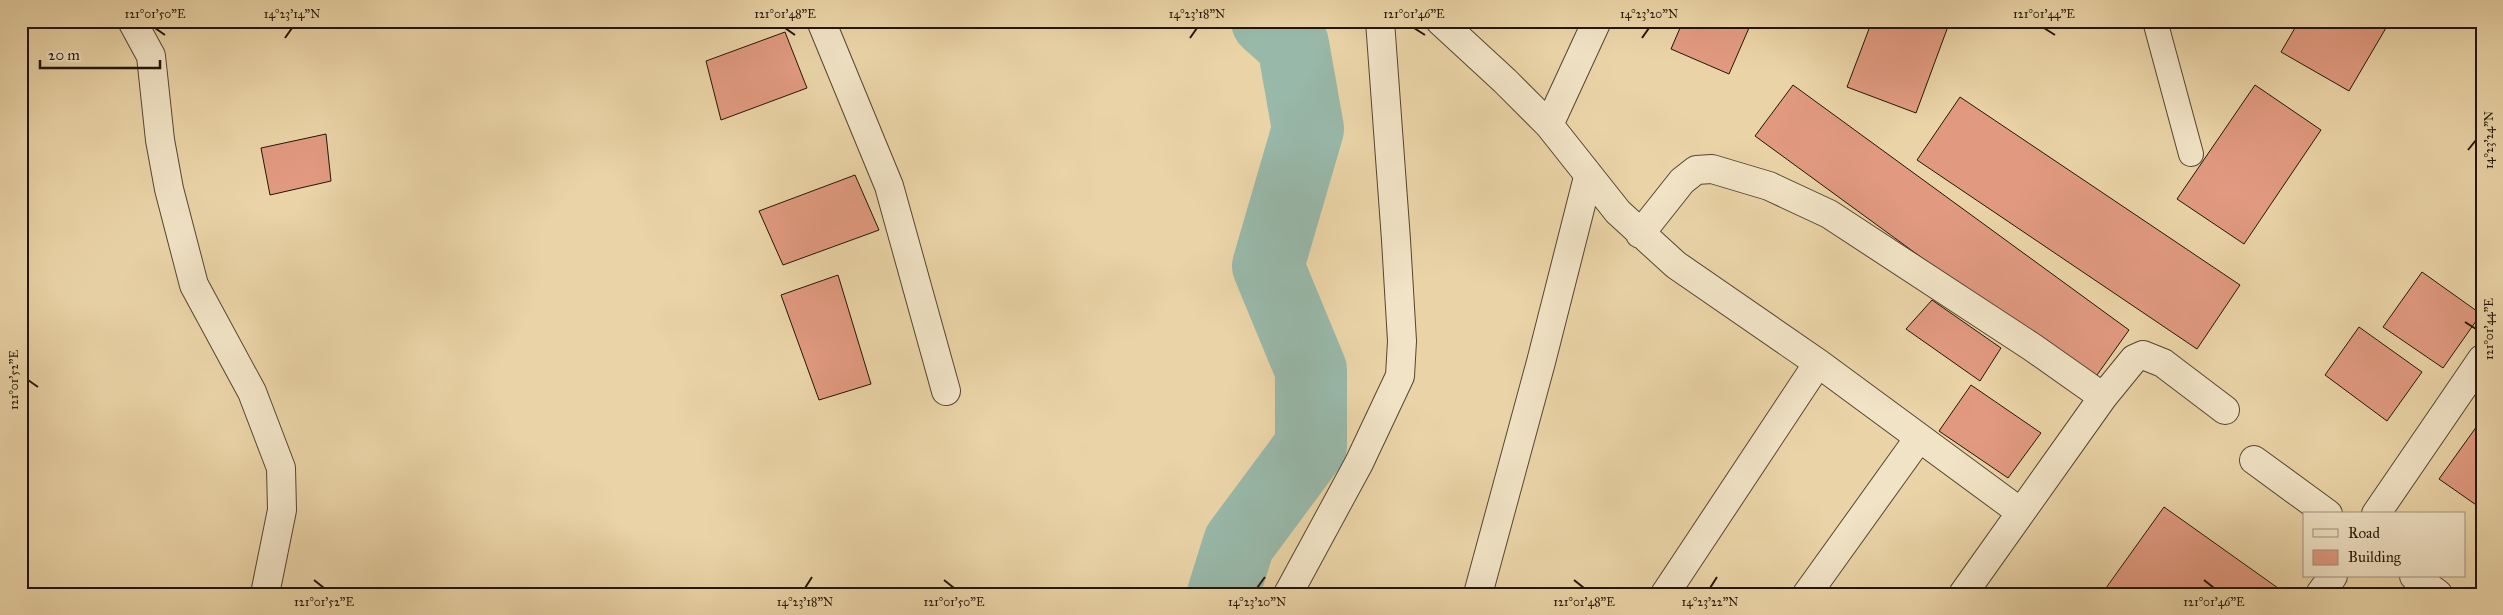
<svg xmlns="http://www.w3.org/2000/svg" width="2503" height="615" font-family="'IM FELL Great Primer',serif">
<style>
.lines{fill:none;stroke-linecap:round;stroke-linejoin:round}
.river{stroke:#98b8a9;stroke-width:72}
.building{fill:#e19a80;stroke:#231507}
.service-casing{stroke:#55452f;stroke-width:26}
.minor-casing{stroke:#55452f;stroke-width:30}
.service{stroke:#f1e3c6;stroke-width:24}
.minor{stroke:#f1e3c6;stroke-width:28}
.ticks{fill:none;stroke:#231507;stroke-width:2}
.neatline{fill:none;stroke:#231507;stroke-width:2}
.ticks-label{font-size:12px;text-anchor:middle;fill:#231507}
</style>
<rect width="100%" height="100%" fill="#ead4a7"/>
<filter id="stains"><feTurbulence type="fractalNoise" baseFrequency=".004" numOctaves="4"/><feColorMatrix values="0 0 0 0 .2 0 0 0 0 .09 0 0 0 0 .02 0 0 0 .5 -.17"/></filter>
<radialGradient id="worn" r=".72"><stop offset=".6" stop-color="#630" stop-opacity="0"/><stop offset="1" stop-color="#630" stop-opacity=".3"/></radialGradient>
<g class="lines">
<path class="river" d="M1223 594 1239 543 1311 446V370L1268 266 1308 129 1293 44 1267 21"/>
</g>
<path class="building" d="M1683 21H1752L1729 74 1671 49Z
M1872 21H1950L1916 113 1847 87Z
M2299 21H2390L2349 91 2281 52Z
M785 32 807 88 721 120 706 61Z
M1793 85 2129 330 2092 382 1755 136Z
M2255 85 2321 130 2244 244 2177 199Z
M1960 97 2240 285 2197 349 1917 160Z
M326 134 331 181 270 195 261 148Z
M855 175 879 230 783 265 759 211Z
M2422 272 2481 314 2443 368 2383 327Z
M838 275 871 384 819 400 781 295Z
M1932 300 2001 348 1980 381 1906 329Z
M2359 327 2422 372 2387 421 2325 375Z
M1971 385 2041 433 2008 478 1939 431Z
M2482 419V509L2439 479Z
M2164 507 2278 588 2274 594H2113L2106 588Z"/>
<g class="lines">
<g class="service-casing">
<path id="service" d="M2155 21 2191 154"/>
</g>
<g class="minor-casing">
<path id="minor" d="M132 21 151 56 160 140 169 189 194 285 252 392 281 468 282 510 265 594
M821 21 889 186 946 391
M1440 21 1505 81 1549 125 1618 212 1676 265 1818 363 2019 511
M1549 125 1597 21
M1640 234 1682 181 1696 170 1712 169 1769 186 1829 214 2032 347 2103 397
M2254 460 2328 514
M2376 514 2482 359
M2414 576 2438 594
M1288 594 1359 463 1400 376 1402 341 1396 240 1380 21
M1478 594 1541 362 1588 177
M1665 594 1818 363
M1807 594 1919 438
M1963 594 2103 397 2134 359 2143 355 2163 363 2225 410
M2320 594 2333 576"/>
</g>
<use href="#service" class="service"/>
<use href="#minor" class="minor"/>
</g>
<path class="ticks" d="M155 28 165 35M785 28 795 35M1414 28 1425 35M2044 28 2055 35M285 38 292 28M1190 38 1197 28M1642 38 1649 28M2468 150 2476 140M2465 322 2476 329M28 380 38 387M314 580 324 588M944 580 954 588M1574 580 1584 588M2204 580 2214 588M805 588 812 577M1257 588 1265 577M1710 588 1717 577"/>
<rect width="2503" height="615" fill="none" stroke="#ead4a7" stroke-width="55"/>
<rect x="2303" y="512" width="162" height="65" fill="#f1e3c6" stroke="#9f917a"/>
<rect x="2313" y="529" width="25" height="8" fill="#f1e3c6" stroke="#9f917a"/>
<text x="2348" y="538" font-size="15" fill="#231507">Road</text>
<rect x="2313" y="550" width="25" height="15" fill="#e19a80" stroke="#9f917a"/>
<text x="2348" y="562" font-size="15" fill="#231507">Building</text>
<path d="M40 60v8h120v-8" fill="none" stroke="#231507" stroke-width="2.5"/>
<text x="48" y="60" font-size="15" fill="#231507" stroke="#f1e3c6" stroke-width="4" paint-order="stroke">20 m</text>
<rect x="28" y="28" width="2448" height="560" class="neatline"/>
<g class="ticks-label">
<text x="155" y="18">121°01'50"E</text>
<text x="292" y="18">14°23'14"N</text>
<text x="785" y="18">121°01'48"E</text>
<text x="1197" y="18">14°23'18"N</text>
<text x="1414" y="18">121°01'46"E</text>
<text x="1649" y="18">14°23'20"N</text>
<text x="2044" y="18">121°01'44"E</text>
<text transform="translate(2489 140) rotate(-90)" y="4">14°23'24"N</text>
<text transform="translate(2489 329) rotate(-90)" y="4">121°01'44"E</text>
<text transform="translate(14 380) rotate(-90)" y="4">121°01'52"E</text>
<text x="324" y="606">121°01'52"E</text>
<text x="805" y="606">14°23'18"N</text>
<text x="954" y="606">121°01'50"E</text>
<text x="1257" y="606">14°23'20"N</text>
<text x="1584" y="606">121°01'48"E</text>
<text x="1710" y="606">14°23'22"N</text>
<text x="2214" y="606">121°01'46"E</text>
</g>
<rect width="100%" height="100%" filter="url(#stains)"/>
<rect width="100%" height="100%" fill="url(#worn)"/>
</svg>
